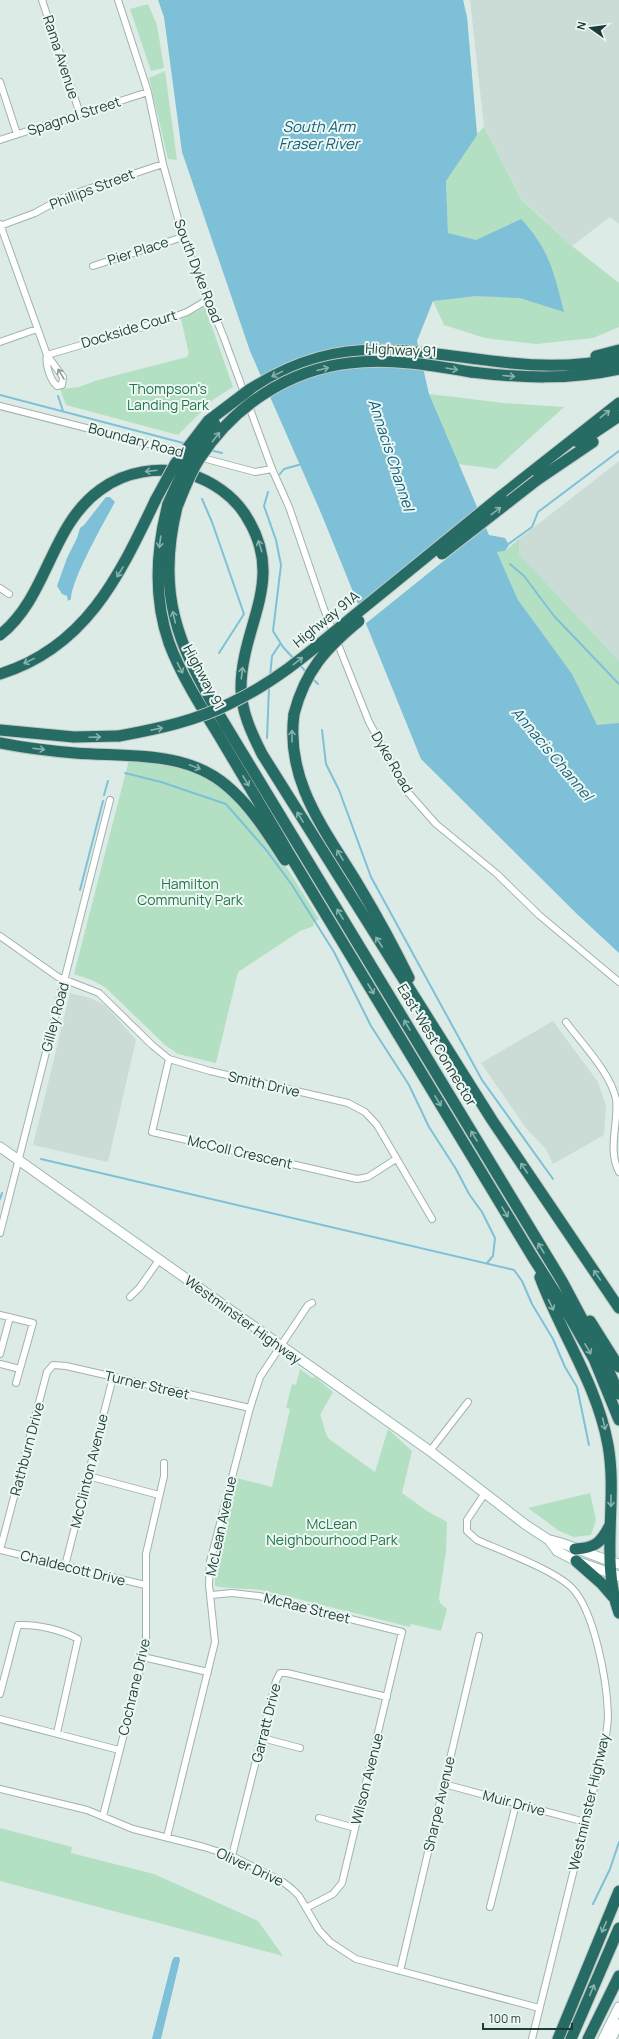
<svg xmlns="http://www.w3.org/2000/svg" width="619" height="2039" font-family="Manrope,sans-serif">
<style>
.built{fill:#cbdbd5}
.green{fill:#b3dfc3}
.water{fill:#7ec0d7}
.pier{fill:#ddebe6}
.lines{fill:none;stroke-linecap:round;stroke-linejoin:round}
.stream{stroke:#7ec0d7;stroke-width:2}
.minor-casing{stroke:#a0b3ae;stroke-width:8}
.secondary-casing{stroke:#9bb8b0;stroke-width:11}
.motorway-casing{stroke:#c0c8c7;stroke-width:13}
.minor{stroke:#fff;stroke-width:6}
.secondary{stroke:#fff;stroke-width:9}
.motorway{stroke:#266b64;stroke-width:11}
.motorway-bridge-casing{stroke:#c0c8c7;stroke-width:13;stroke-linecap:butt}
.motorway-bridge{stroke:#266b64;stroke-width:11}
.oneway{stroke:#8ab1ac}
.oneway2{stroke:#8e9e9b}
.labels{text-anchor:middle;stroke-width:4;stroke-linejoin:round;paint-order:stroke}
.street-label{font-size:14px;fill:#1d3c37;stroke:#edf7f3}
.park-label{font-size:14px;fill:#23764c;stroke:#edf7f3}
.water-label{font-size:15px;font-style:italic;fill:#12607d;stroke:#edf7f3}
</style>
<rect width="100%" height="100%" fill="#ddebe6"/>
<path class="built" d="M470 0H619V224L610 217 572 246 521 198 484 127Z
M619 461V661L519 554V539Z
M70 993 90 998 105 1005 136 1040 108 1162 33 1145Z
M553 1021 598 1082 606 1106 604 1135 553 1164 546 1149 526 1128 481 1063Z"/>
<path class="green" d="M463 0 467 17 477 134 484 127 521 199 572 246 619 283V327L593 338 536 344 485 338 444 325 433 301 468 249 448 233 446 181Z
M148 4 157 25 164 68 151 71 130 9Z
M165 71 177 160 168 159 149 78Z
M205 307 233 387 214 399 178 435 66 405 60 389 79 387 98 380 187 357 189 354 181 319Z
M429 394 504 403 564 407 496 469 457 464Z
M519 539V554L619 661V736L602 733 574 701 518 600 497 552 505 551Z
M129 760C151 762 174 764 195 772 244 791 291 875 319 919L313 923 314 926 300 931 238 972 216 1063 178 1054 165 1045 106 988 94 981 74 974Z
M300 1369 312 1378 315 1377 333 1392 320 1415C324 1424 324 1432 329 1439L375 1472 388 1429 412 1451 402 1493 427 1511 447 1522 446 1551 439 1598 440 1603 447 1609 441 1631 411 1624 410 1627 262 1590C253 1589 219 1588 215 1586V1568L237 1478 272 1487 290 1409 286 1408 292 1384 296 1385Z
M590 1493 596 1520 591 1535 574 1537 559 1531 528 1508Z
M0 1828 72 1847 71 1853 154 1874 258 1921 283 1956 0 1881Z"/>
<path class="water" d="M158 0H463L467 17 477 135 446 181 448 233 476 240 521 219C550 250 554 273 564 312L520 298 476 296 433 301 417 341 429 394 489 535 505 538 509 545 505 551 497 552 518 600 572 674 597 725 619 723V953L578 915 421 759 321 513 250 351 182 152 164 17Z
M106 497H110L115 502C104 522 71 580 71 599L68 601 67 596 62 594 57 586 67 558 77 538 80 528 84 525Z
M174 1957H179L180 1960 161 2039H152L172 1961Z"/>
<path class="pier" d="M479 507 487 526 364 625 357 606Z"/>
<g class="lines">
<path class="stream" d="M0 395 187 444
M58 396 63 411
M210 450 222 453
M280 474 284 469 302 464
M268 492 264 506 276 540 281 565 273 631 283 647 294 659
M202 499 212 522 244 614 219 653
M507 545 532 527 538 512 619 451
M510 564 524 576 554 616 619 684
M300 665 306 672
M270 677 272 656 280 644
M312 678 318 684
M322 730 326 764 339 790 371 877 482 1080 553 1179
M267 738 269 687
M125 773 161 782 226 804 267 851 292 885 334 952 371 1026 409 1085 429 1127 456 1169 469 1194 482 1212 495 1238 493 1256 487 1263
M104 795 108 781
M80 890 103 801
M41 1159 514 1270 522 1281 532 1304 553 1339 565 1367 577 1387 589 1445
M0 1199 2 1193
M593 1904 610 1869 619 1842"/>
<g class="minor-casing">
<path id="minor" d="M42 0 80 114
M118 0 148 92 163 164 183 237 224 338 272 469 289 507 324 609 369 722 406 790 436 824 497 874 539 915 619 982
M0 82 17 134
M0 140 148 92
M0 224 47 355 63 377 62 385 57 386C50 380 45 364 47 355
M0 226 35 213 64 197 163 164
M93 266 183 237
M0 342 37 329
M47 355 160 322 187 312 209 299
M0 406 184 453
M199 457 255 472 272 469
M0 588 9 594
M0 936 58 977 99 993 152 1045 169 1059 210 1071 348 1103 365 1112 377 1125 432 1219
M566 1022C582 1044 610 1072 616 1099 619 1122 607 1150 619 1172
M169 1059 152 1132 357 1179 368 1177 396 1159
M0 1233 110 800
M130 1297 140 1287 159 1260
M0 1315 33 1323 16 1383
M0 1354 10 1317
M0 1364 20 1369
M430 1451 468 1402
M88 1476 159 1495
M485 1493 467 1520V1531L477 1540C502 1551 554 1570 572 1588 595 1612 607 1682 608 1715 608 1730 604 1745 601 1760L532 2039
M0 1550 47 1372 53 1365 66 1366 250 1408
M0 1550 145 1585
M65 1566 113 1377
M211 1595 232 1593 259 1596 402 1632 342 1883 333 1894 306 1908
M143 1657 208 1672
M0 1694 18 1625C37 1624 62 1630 78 1639L57 1733
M0 1719 119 1750
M262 1738 300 1748
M444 1784 585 1822
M0 1789 87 1810 133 1829 204 1847 232 1856 283 1882 292 1889 299 1896 319 1930 330 1942 356 1959 539 2008
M103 1816 146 1647V1554L164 1476V1463
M319 1818 355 1828
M167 1837 215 1642 209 1585 210 1562 250 1408 260 1377 308 1305 312 1303
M232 1856 276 1681 280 1673H287L387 1697
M490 1907 516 1804
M400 1971 479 1636"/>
</g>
<g class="secondary-casing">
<path id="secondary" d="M0 1147 430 1451 526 1525 549 1540 557 1551 576 1561 619 1576
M549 1540C573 1545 595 1557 619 1564
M603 2039 619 2007
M611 2039 619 2024"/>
</g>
<g class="motorway-casing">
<path id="motorway" d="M596 356 619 350
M471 372C521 378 569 380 619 369
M249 390C271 376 293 365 318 358 380 340 448 357 511 363 547 367 583 366 619 358
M579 443 619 416
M537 480 593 442
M501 496 619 403
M168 504C156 550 153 597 169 643 181 675 200 705 218 734 241 773 265 812 288 852 370 986 451 1121 532 1256L560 1300 594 1359 619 1420
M177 507C156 592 177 644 220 716L562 1281 603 1358 619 1394
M0 635C48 597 50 526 100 490 125 471 159 466 189 474 212 481 234 496 246 516 287 580 241 625 241 688 241 711 252 734 262 754L492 1120 619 1308
M0 674C87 647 120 574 156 499
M294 714C285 782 326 831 359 886 377 916 394 947 409 978
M0 730 74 737 119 736
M0 743C25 748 50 751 75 753 126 757 186 750 227 786 251 806 268 834 285 860
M540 1277C561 1334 597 1384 608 1445 618 1500 600 1560 619 1613
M590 1321 619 1367
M575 1549C595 1548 601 1543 610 1525
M576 1561 601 1583 613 1597
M558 2039 619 1891
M571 2039 619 1928
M588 2039 619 1976"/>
</g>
<use href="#minor" class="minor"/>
<use href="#secondary" class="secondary"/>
<use href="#motorway" class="motorway"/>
<g class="motorway-bridge-casing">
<path id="motorway-bridge" d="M156 499 175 464 208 421 249 390
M168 504C181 475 193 448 215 424
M177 507C184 490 190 473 200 458 234 406 288 370 349 363 390 358 431 365 471 372
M442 554 537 480
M294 714C305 671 326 648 359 621
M119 736C157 729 196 721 231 703 278 681 317 646 356 614 405 574 453 535 501 496"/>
</g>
<use href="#motorway-bridge" class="motorway-bridge"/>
</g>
<defs><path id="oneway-shaft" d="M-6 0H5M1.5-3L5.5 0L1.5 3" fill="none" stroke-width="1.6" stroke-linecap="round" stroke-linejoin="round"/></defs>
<g class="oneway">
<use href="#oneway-shaft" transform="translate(323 369) rotate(-14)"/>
<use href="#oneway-shaft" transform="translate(452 369) rotate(9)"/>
<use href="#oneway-shaft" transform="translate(277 374) rotate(154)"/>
<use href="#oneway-shaft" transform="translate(509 376) rotate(5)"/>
<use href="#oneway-shaft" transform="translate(605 414) rotate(-38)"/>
<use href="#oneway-shaft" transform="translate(216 437) rotate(-52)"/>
<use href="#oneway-shaft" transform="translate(151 471) rotate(173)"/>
<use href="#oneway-shaft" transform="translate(496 511) rotate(-38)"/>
<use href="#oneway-shaft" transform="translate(160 542) rotate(98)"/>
<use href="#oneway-shaft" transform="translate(260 546) rotate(-108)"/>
<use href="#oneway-shaft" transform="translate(120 572) rotate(121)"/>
<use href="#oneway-shaft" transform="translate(174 617) rotate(-103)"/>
<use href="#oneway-shaft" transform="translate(29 661) rotate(154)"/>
<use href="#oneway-shaft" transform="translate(298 661) rotate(-38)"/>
<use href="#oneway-shaft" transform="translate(180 668) rotate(63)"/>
<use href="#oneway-shaft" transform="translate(242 673) rotate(-83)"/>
<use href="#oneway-shaft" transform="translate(157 729) rotate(-11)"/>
<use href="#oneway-shaft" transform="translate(292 736) rotate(-90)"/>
<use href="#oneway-shaft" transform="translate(95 737) rotate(-2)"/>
<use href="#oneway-shaft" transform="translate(39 749) rotate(7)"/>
<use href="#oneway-shaft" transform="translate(195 767) rotate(22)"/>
<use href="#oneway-shaft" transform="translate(246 781) rotate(59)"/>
<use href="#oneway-shaft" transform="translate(300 817) rotate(-122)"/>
<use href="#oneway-shaft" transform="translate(340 855) rotate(-121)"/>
<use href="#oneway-shaft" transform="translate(340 914) rotate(-121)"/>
<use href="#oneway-shaft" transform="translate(379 942) rotate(-123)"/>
<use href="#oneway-shaft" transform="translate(371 989) rotate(59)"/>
<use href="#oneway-shaft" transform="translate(407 1025) rotate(-121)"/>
<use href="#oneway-shaft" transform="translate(438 1101) rotate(59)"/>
<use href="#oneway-shaft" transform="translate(474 1136) rotate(-121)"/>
<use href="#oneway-shaft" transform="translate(524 1168) rotate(-124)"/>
<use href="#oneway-shaft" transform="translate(505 1212) rotate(59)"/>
<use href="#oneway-shaft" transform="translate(541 1248) rotate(-121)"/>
<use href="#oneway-shaft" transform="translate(597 1275) rotate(-124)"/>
<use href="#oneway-shaft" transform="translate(551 1305) rotate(64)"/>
<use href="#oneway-shaft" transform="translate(588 1349) rotate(60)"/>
<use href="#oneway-shaft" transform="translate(604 1424) rotate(77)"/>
<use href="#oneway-shaft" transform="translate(611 1501) rotate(90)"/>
<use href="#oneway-shaft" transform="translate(604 1927) rotate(113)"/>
<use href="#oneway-shaft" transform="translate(592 1990) rotate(-67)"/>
</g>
<use class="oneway2" href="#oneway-shaft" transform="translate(61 374) rotate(-120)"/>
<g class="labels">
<g class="street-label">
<text transform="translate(61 57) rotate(72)" y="5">Rama Avenue</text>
<text transform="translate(74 116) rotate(-18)" y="5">Spagnol Street</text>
<text transform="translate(92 189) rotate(-21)" y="5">Phillips Street</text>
<text transform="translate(138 251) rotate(-18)" y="5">Pier Place</text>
<text transform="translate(198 271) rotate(69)" y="5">South Dyke Road</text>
<text transform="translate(129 329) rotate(-17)" y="5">Dockside Court</text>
<text transform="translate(401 350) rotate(3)" y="5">Highway 91</text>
<text transform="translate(136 440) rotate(15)" y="5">Boundary Road</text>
<text transform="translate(326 619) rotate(-39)" y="5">Highway 91A</text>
<text transform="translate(204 677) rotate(62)" y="5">Highway 91</text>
<text transform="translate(392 762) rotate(60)" y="5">Dyke Road</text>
<text transform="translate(55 1017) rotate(-75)" y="5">Gilley Road</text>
<text transform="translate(437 1045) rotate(59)" y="5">East-West Connector</text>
<text transform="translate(264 1084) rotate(13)" y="5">Smith Drive</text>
<text transform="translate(240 1152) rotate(13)" y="5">McColl Crescent</text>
<text transform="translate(243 1320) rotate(36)" y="5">Westminster Highway</text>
<text transform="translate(147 1385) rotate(13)" y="5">Turner Street</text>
<text transform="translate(27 1449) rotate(-75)" y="5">Rathburn Drive</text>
<text transform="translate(89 1471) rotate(-76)" y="5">McClinton Avenue</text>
<text transform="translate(221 1526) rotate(-78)" y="5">McLean Avenue</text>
<text transform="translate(73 1568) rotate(14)" y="5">Chaldecott Drive</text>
<text transform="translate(307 1608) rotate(14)" y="5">McRae Street</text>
<text transform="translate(134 1687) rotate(-77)" y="5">Cochrane Drive</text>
<text transform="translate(266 1723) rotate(-76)" y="5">Garratt Drive</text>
<text transform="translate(367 1779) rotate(-76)" y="5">Wilson Avenue</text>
<text transform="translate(589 1802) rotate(-77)" y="5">Westminster Highway</text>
<text transform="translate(514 1803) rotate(15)" y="5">Muir Drive</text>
<text transform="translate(439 1804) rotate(-77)" y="5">Sharpe Avenue</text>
<text transform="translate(250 1867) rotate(25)" y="5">Oliver Drive</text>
</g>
<g class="park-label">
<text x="168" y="394">Thompson's<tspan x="168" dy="16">Landing Park</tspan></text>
<text x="190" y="889">Hamilton<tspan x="190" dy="16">Community Park</tspan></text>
<text x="332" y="1529">McLean<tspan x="332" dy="16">Neighbourhood Park</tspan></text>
</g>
<g class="water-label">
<text x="319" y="132">South Arm<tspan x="319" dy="17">Fraser River</tspan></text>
<text transform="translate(391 455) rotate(72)" y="5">Annacis Channel</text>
<text transform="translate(552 754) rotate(50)" y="5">Annacis Channel</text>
</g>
</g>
<g transform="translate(591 28) rotate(284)" stroke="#edf7f3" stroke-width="3" paint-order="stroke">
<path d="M0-3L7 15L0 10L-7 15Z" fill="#1d3c37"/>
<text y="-6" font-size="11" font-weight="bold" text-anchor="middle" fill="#1d3c37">N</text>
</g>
<path d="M483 2023v6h89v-6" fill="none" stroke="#1d3c37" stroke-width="2"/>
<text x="489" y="2023" font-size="12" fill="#1d3c37" stroke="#edf7f3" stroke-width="3" paint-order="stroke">100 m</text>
</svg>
